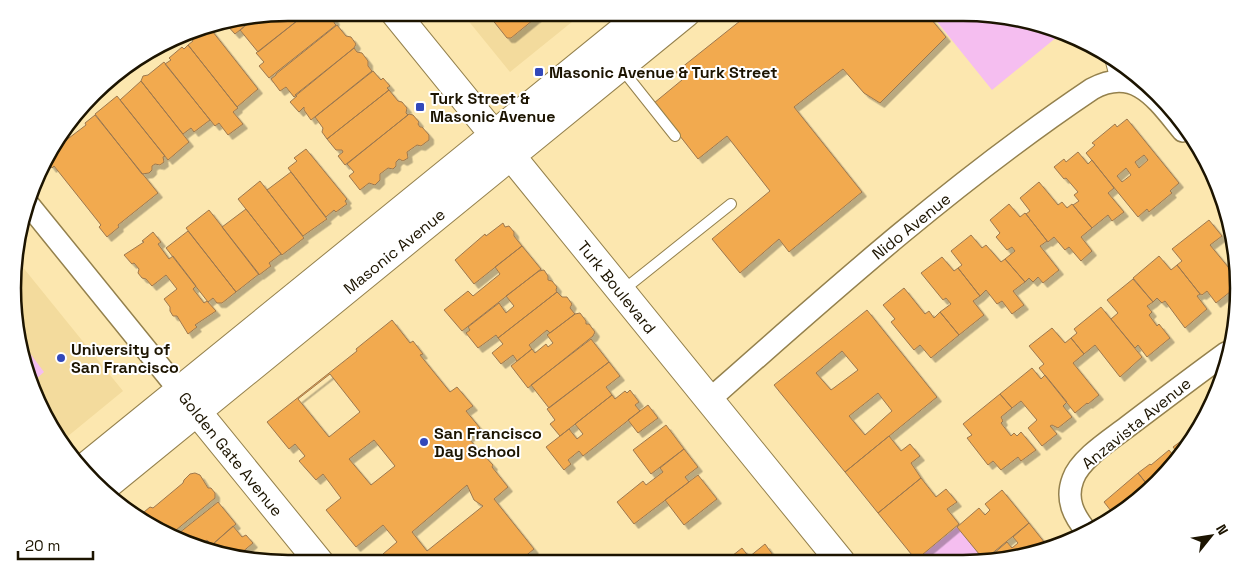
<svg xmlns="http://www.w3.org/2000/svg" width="1251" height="576" font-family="'Space Grotesk',sans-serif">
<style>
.built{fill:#f3db9d}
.green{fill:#f5bef0}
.building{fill:#f2aa50;stroke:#9d784e;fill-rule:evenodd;filter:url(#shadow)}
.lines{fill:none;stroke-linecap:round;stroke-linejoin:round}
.lane-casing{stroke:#94814d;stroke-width:12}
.street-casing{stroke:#94814d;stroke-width:24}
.secondary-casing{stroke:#94814d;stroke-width:30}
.lane{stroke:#fff;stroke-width:10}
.street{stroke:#fff;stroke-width:21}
.secondary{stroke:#fff;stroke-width:28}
.poi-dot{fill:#3248ba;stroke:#fff;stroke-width:2}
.labels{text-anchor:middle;stroke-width:4;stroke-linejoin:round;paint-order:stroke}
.poi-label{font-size:16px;font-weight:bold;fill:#1c1401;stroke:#fff;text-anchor:start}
.street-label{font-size:16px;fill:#1c1401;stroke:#fff}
.rim{fill:none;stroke:#1c1401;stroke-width:2.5}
</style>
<defs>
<filter id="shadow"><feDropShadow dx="4.5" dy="4.5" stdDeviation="0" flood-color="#0004"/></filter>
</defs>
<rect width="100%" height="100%" fill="#fce7af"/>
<path class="built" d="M462 13H583L510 72Z
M17 260 123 391 62 441 49 425 15 324Z"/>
<path class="green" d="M930 13H963L1063 32 992 90Z
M20 340 44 372 34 381Z
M957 527 985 561H914Z"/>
<path class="building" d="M288 12 307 13 258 52 240 30 255 18Z
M307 13 331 14 335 20 334 23 336 25 269 78 259 66 264 62 256 53Z
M487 13H535L538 16 511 38H507Z
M750 13H926L946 37 880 103 864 93 843 69 794 107 862 192 789 252 779 239 740 273 712 239 770 191 727 136 698 159 654 103 682 80 676 72Z
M255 18 235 34 225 23Z
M337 25 346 36 351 37 356 44 354 48 294 97 286 87 280 91 271 79 276 75V74Z
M209 27 258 89 237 107 188 45 193 41 192 39Z
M188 45 238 108 233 112 243 124 228 135 219 123 215 126 165 64 171 60 169 58 182 47 184 49Z
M354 48 357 52 362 53 368 61V66L372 71 311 120 304 110V107L299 112 290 102 297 96 295 95Z
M164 62 210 120 194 132 191 128 183 134 141 81 143 76 148 75Z
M373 71 381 80 383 78 390 86 387 88 389 90 327 139 322 132 323 128 315 117Z
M141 81 189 142 168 160 120 100Z
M389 90 398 101 402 102 407 108 406 113 408 115 345 165 338 156 343 152 342 150H336L327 139Z
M117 96 165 156 163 157 164 162 160 165 155 164 152 166V170L149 173 142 174 95 114Z
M409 114 413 115 419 122 418 124 420 127H422L429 135V140L421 146 417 145 407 152 408 158 403 161 399 159 396 162V166L393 169 388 168 380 174V180L375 185 369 183 360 190 349 176 354 172 347 164Z
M95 115 158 193 118 225 119 227 107 237 99 227 101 225 54 166 52 168 46 160 48 154 86 125 85 123Z
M1127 119 1179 183 1170 191 1172 193 1149 212 1147 209 1138 217 1086 153 1095 145 1092 143 1115 124 1117 127ZM1144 155 1148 160 1139 168 1135 162ZM1126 168 1131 175 1122 182 1117 176Z
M306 149 347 199 345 201 347 204 336 212 334 210 326 217 288 168 297 161 294 158Z
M1078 152 1088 164 1092 160 1114 188 1108 193 1124 212 1112 221 1108 215 1092 228 1073 205 1079 201 1074 195 1078 192 1066 178 1064 179 1054 167 1064 159 1066 162Z
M291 172 327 219 303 236 267 190Z
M260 181 304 238 282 255 238 199Z
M1039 182 1058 205 1062 202 1067 208 1072 204 1092 228 1081 237 1092 251 1081 261 1069 247 1065 250 1054 237 1048 242 1026 214 1030 211 1020 198Z
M1009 204 1020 217 1025 213 1026 214 1047 241 1040 246 1059 270 1043 283 1038 277 1033 282 1029 278 1025 282 1005 259 1015 251 1012 247 1007 250 996 237 1000 233 990 220Z
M246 209 281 254 269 263 271 266 259 275 222 227Z
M209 210 259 274 236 292 186 228Z
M1209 220 1222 236 1210 245 1229 268 1234 264 1238 288 1236 290 1235 288 1216 303 1207 291 1202 295 1200 294 1177 265 1182 261 1172 249Z
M503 223 505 227 509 226 514 232V236L522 246 474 284 455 260 485 234 486 236Z
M188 231 236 292 222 303H217L213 298 208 302 166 248Z
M153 232 161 242 158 244 169 259 173 256 196 286 193 289 204 303 207 301 216 311 195 325 197 327 188 334 177 316H173L170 311V307L164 299 177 289 166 275 152 286 146 279 142 278 138 273 139 269 134 263 132 264 124 255 144 242 142 241Z
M971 235 982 248 986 245 1001 262 1005 259 1025 282 1013 291 1024 305 1012 314 1002 301 997 304 986 290 980 296 958 268 962 265 951 251Z
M522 246 541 269 462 331 444 310 468 291 473 296 500 274 495 267Z
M1159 256 1171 270 1177 265 1200 294 1197 296 1207 309 1185 328 1165 301 1162 303 1157 298 1153 302 1133 278Z
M942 257 954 271 958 268 980 296 973 301 984 315 959 335 940 312 951 304 946 298 943 300 921 273Z
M544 270 548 276V280L552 281 557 287 556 290 557 292 498 338 496 335 478 348 466 333 470 330 468 327 499 303 506 313 514 306 506 296 539 271Z
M1133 279 1153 302 1147 306 1152 312 1149 315 1157 326 1159 324 1170 338 1147 357 1138 345 1135 348 1111 319 1118 313 1107 300Z
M904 288 925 314 929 311 934 318 940 312 959 335 931 358 920 345 914 350 891 322 895 319 883 305Z
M557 292 562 297H567L572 304 570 308 575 314 550 333 547 330 529 345 532 349 517 361 513 355 501 364 492 353 503 344 498 338Z
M1101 307 1142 357 1120 377 1095 345 1084 354 1071 338 1077 333 1074 329Z
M867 310 937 397 845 472 774 385ZM842 351 858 370 831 390 816 373ZM878 393 892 411 865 435 849 416Z
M580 313 586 321V324H589L595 332 593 336 528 388 511 366 532 349 535 353 546 344 548 347 553 343 547 335 575 314Z
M392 320 410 343 413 341 423 354 420 355 450 392 457 387 473 406 466 411 480 428 468 438 493 465 492 467 508 487 494 499 534 549 517 563H390L383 554 397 542 383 525 356 547 326 510 341 498 323 474 316 480 299 461 305 456 295 444 289 449 267 422 357 351 356 349ZM330 374 360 412 329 437 298 399ZM374 440 395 466 371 485 349 459ZM467 485 474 500 483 506 427 551 412 532Z
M1052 328 1065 343 1071 338 1084 354 1073 363 1099 395 1088 404 1087 403 1075 413 1039 368 1044 364 1029 346Z
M591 339 609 362 549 408 531 385Z
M609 362 620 376 606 387 612 395 560 436 550 424 555 420 547 409Z
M1032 368 1041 379 1045 375 1067 402 1063 406 1072 417 1058 428 1052 425 1050 426 1057 434 1042 446 1028 428 1037 420 1021 401 1012 408 1000 394Z
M630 390 639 402 635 405 640 411 583 456 579 451 568 460 571 464 564 470 546 447 569 429 577 439 583 434 575 424 612 395 615 399 625 391 627 393Z
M1000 394 1012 408 1001 417 1003 421 1001 423 1011 436 1014 433 1017 436 1021 432 1036 450 1021 461 1018 457 1001 470 993 461 988 465 967 438 972 435 963 424Z
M648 405 658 418 638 433 628 420Z
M666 425 684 449 651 474 633 450Z
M1196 430 1182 455 1181 457 1173 447Z
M889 436 901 451 910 444 920 456 911 463 921 478 878 513 845 472Z
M684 449 698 467 685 477 689 482 634 524 617 502 643 481 646 485 663 472 660 468Z
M1169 450 1177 460 1150 488 1138 473 1150 464 1151 465Z
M195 473 200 475 208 488H211L215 493V498L170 535 142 517 144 512 150 507 153 508 183 483 184 480 190 474Z
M1138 473 1150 488 1131 506 1115 516 1104 502Z
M698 475 717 499 684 525 665 500Z
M921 478 936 497 946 489 957 502 947 509 959 524 916 560 878 513Z
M1002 490 1029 523 984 560 957 527 979 508 985 515 990 510 985 504Z
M218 502 236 524 213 544H211L207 540 201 544 203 547 183 543 174 537Z
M1029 523 1049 548 999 561H985L1007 542 1012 548 1018 543 1013 537Z
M233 526 242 537 246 535 253 543 240 554 217 549 213 544Z
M765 544 778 562H737L732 556 742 548 749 557Z"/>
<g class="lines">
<g class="lane-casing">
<path id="lane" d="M1111 62 1116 81
M621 68 675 136
M622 291 731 204"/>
</g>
<g class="street-casing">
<path id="street" d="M29 205 179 390
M709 400C832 291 955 181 1092 89 1136 65 1158 101 1183 131
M1087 532C1074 516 1065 500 1073 479 1080 459 1110 440 1127 427 1160 402 1193 377 1226 353"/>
</g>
<g class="secondary-casing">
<path id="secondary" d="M395 13 841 562
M185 397 320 563
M84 468 644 13
M102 489 686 13"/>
</g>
<use href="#lane" class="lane"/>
<use href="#street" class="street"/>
<use href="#secondary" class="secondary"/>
</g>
<g class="poi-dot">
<rect x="534" y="67" width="10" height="10" rx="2.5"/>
<rect x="415" y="102" width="10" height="10" rx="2.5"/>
<circle cx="61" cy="358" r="5"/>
<circle cx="424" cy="442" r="5"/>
</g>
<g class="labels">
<g class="poi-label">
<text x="549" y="78">Masonic Avenue &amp; Turk Street</text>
<text x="430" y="104">Turk Street &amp;<tspan x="430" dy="18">Masonic Avenue</tspan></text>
<text x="71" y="355">University of<tspan x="71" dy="18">San Francisco</tspan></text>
<text x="434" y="439">San Francisco<tspan x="434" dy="18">Day School</tspan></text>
</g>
<g class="street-label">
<text transform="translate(911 226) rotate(-39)" y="6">Nido Avenue</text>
<text transform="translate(394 251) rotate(-39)" y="6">Masonic Avenue</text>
<text transform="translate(617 287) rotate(51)" y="6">Turk Boulevard</text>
<text transform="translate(1136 423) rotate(-39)" y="6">Anzavista Avenue</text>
<text transform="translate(231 454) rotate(51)" y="6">Golden Gate Avenue</text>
</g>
</g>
<path d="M0 0H1251V576H0ZM288 21H963A267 267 0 0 1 1230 288V288A267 267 0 0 1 963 555H288A267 267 0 0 1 21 288V288A267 267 0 0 1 288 21Z" fill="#fff" fill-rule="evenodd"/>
<path class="rim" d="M288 21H963A267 267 0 0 1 1230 288V288A267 267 0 0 1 963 555H288A267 267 0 0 1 21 288V288A267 267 0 0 1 288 21Z"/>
<g transform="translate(1211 536) rotate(60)" stroke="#ffffff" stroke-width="4" paint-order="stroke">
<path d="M0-4L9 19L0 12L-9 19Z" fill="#1c1401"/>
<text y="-8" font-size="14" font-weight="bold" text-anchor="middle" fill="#1c1401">N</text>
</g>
<path d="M18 551v8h75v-8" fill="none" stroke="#1c1401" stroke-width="2.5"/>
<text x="25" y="551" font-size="15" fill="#1c1401" stroke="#ffffff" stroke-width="4" paint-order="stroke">20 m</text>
</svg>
